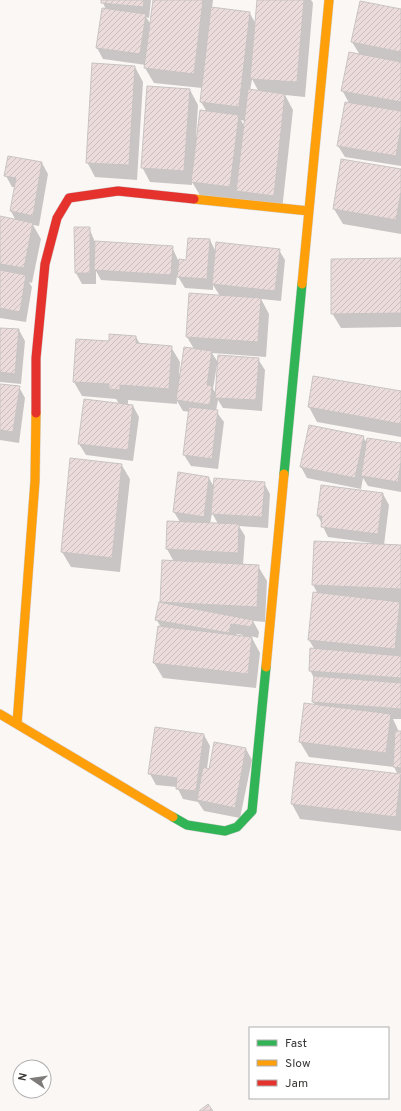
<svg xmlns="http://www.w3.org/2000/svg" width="401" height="1111" font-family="Overpass,sans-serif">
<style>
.shadow{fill:#0003;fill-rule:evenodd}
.building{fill:url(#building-hatch);stroke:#c8c4c4}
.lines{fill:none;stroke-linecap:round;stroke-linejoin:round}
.fast-casing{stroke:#d2cfce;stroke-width:10}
.slow-casing{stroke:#d2cfce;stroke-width:10}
.jam-casing{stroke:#d2cfce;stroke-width:10}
.fast{stroke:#30b455;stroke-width:9}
.slow{stroke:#ff9f0a;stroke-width:9}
.jam{stroke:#e5322d;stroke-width:9}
</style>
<defs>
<pattern id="building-hatch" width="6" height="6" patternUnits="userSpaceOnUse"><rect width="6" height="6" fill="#ebdcdb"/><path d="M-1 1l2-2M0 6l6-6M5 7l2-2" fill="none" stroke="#cabebd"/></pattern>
</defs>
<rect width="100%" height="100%" fill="#fbf7f5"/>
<path class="shadow" d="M102 0H151L149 18 146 17 151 25 154 0H213L212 8 249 12 256 24 258 0H311L313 3 305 97 285 95 293 110 282 210 201 197 192 182V185L150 182 142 167 190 90 198 105 196 137H198L207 112 201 102 202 88 154 83 145 68 146 65 103 59 97 48 103 9 106 10ZM252 79 259 92 250 91ZM241 120 246 121 245 128Z
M401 10V166L345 157 338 146 349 103 342 90 360 55 352 42Z
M135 67 143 82 137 180 95 177 87 162Z
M342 160 401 170V234L343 224 334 209Z
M42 163 48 174 39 226 33 225 41 239 32 283 29 282 32 287 26 322 0 318V217L16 221 11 211 15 187H12L6 176Z
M75 228H89L95 242 172 247 178 260 187 261 210 240 216 252 279 250 285 260 281 301 261 299 269 314 266 357 212 353 219 364 258 359 265 370 262 411 223 408 218 400 216 411 224 422 218 469 191 466 184 455 190 412 183 411 177 401V404L128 400V406H133L139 417 133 461 86 455 79 444 120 405 116 399 82 396 74 382 110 342 136 337 140 344 171 347 180 362 179 374 181 375 194 349 187 337 190 294 220 296 213 285V290L185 288 177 275 176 285 101 280 96 271V284H82L76 273ZM217 365H218L217 395 213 389Z
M401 259V327L341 328 332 313Z
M0 329 19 330 25 341 21 384 0 382Z
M0 385 19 387 25 398 19 443 0 440Z
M401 392V437L317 422 309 407Z
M363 437 367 443 401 444V492L368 486 363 478 361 489 307 478 301 467Z
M121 464 130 479 120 572 71 567 62 552Z
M179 473 209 478 214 487 264 483 270 494 268 528 239 526 245 536 243 565 258 566 267 581 265 622 253 621 259 632 258 638 251 636 260 653 256 688 163 678 154 663 161 627 156 619 174 562 167 549 168 522H180L174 512ZM212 513 218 524H210ZM237 634 243 635V637L236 636Z
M383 494 389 505 384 545 401 546V719H393L399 732H401V773H397L394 767 309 757 300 742 316 706 313 702 315 680 310 670 315 650 309 640 318 594 313 585 372 543 328 537 318 516Z
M204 735 210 746 207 769 210 770 246 749 252 760 240 818 204 811 198 802 183 799 177 787 156 785 150 774Z
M297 763 401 775V831L300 819 292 804Z"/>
<path class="building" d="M101 0H144L143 7 101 3Z
M153 0H203L194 74 144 68Z
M257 0H304L297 82 250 79Z
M360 1 401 9V52L351 42Z
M211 7 250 12 239 107 200 102Z
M102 8 146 14 140 54 96 48Z
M349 52 401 62V102L341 91Z
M92 63 135 66 129 165 86 163Z
M147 86 190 89 184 171 141 168Z
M248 89 285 94 274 196 236 191Z
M345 102 401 111V127L396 156 337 146Z
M200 110 239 115 230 187 191 182Z
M8 156 42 162 33 216 10 211 16 178 4 176Z
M341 159 401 169V192L396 220 333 209Z
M0 216 33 223 24 268 0 264Z
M74 227H90V273H75Z
M188 238 210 239 207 279 177 277 179 259 186 260Z
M95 241 173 246 171 275 94 270Z
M216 242 280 249 275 291 212 284Z
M401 258V313L331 314V259Z
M0 270 26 275 20 312 0 308Z
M189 293 261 298 258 342 186 337Z
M0 328 19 329 15 374 0 372Z
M109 334 136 336V343L172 346 169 389 120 385V390L109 389V384L73 382 76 339 109 341Z
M184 347 212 351 207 385 212 386 210 405 176 400Z
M218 355 259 358 256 400 215 398Z
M313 376 401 391V424L308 407Z
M0 384 20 386 13 432 0 430Z
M84 399 133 405 128 450 78 444Z
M189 407 218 410 212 459 183 455Z
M309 425 364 436 355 478 300 467Z
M367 438 401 443V462L398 482 361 476Z
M70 458 122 464 112 558 61 552Z
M178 472 209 477 204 517 173 512Z
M214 478 265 482 262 517 211 514Z
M321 485 383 493 378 534 321 527 322 516H317Z
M167 521 239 524 238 553 166 549Z
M314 541 401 545V589L312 585Z
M162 560 259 565 257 607 160 602Z
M313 592 400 602 395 649 308 640Z
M159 602 253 620 252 627 231 624 229 633 155 620Z
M158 626 252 637 248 674 153 663Z
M310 648 401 656V678L309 671Z
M314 676 401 683V709L312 702Z
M304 703 391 714 386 753 299 742Z
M155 727 204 734 196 791 176 789 177 778 148 774Z
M395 731H401V768L393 767Z
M214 742 246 748 235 808 197 800 203 767 209 769Z
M296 762 401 774 396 817 291 804Z
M208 1104 213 1111H199Z"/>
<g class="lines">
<g class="fast-casing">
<path id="fast" d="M284 474 302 284
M173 817 187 825 225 831 237 827 252 811 266 667"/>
</g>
<g class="slow-casing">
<path id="slow" d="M194 199 309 211
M302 284 329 0
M266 667 284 474
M0 714 173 817
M17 724 35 481 36 413"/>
</g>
<g class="jam-casing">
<path id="jam" d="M36 413V358L45 264 57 218 69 198 118 191 194 199"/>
</g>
<use href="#fast" class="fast"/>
<use href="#slow" class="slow"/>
<use href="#jam" class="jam"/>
</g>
<rect x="249" y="1027" width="140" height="72" fill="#ffffff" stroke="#b0afaf"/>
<rect x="257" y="1040" width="20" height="6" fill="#30b455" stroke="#b0afaf"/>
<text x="285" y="1047" font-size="12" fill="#3a3837">Fast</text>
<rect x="257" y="1060" width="20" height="6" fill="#ff9f0a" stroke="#b0afaf"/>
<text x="285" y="1067" font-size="12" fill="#3a3837">Slow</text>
<rect x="257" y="1080" width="20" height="6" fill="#e5322d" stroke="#b0afaf"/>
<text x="285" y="1087" font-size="12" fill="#3a3837">Jam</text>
<g transform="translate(32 1079) rotate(283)"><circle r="19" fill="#ffffff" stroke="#b0afaf"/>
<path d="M0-3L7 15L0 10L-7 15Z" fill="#7e7b7a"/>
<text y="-6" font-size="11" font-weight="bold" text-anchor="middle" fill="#3a3837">N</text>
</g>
</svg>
